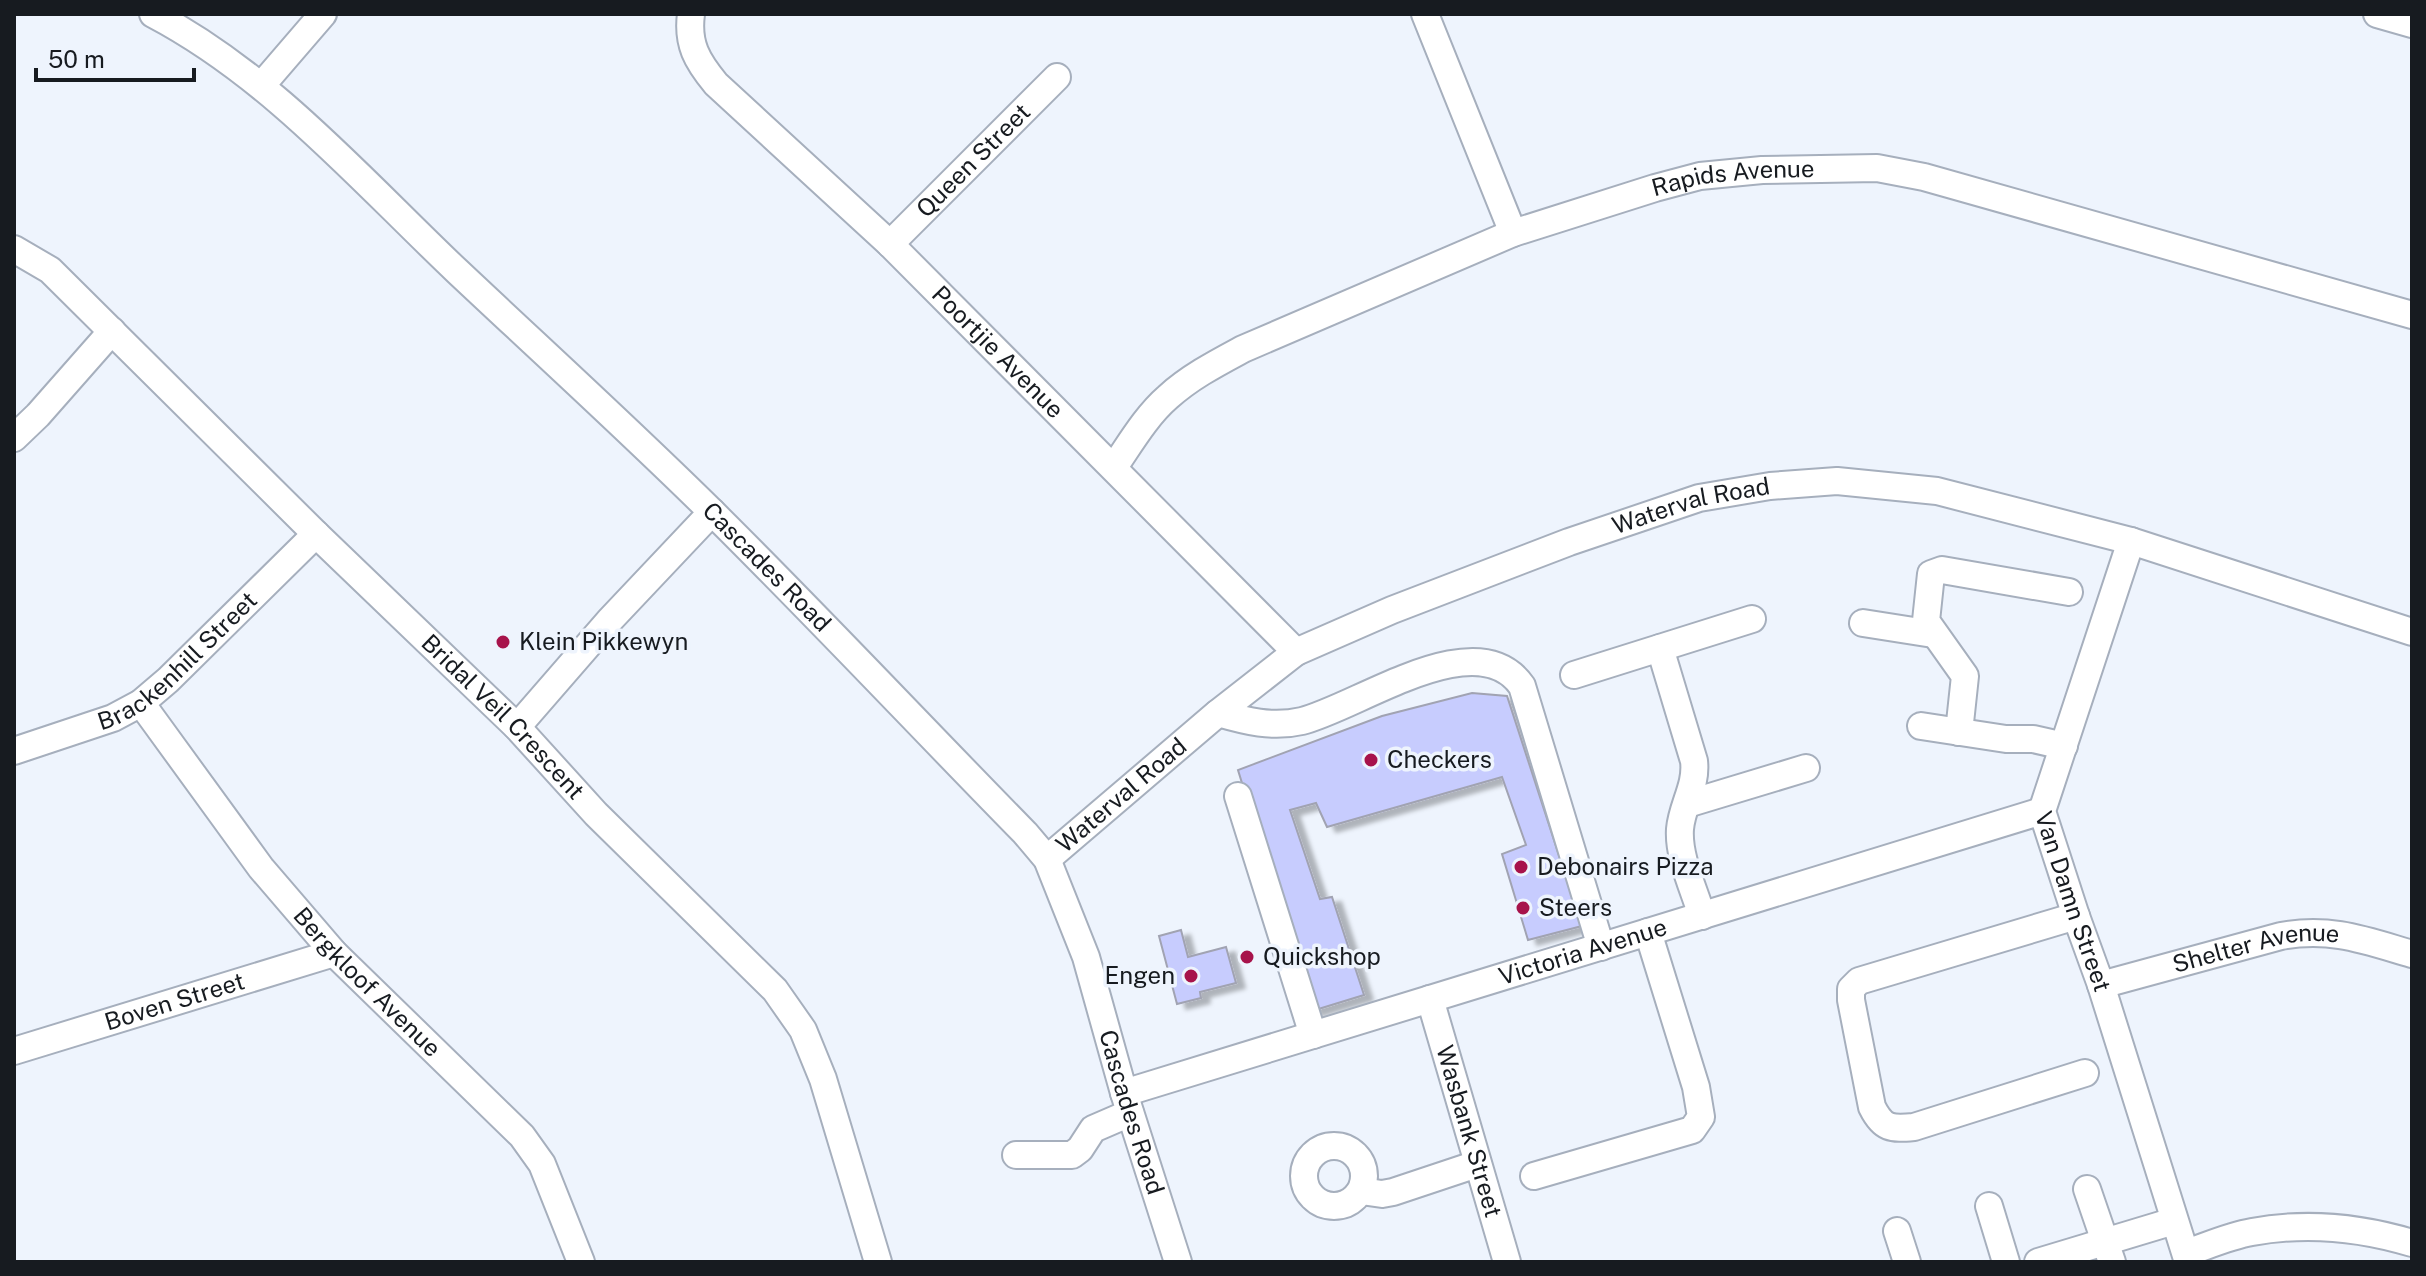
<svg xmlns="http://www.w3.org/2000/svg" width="2426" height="1276" font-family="'Public Sans',sans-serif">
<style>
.building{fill:#c7ccfe;stroke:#a1a3b2;stroke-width:2;filter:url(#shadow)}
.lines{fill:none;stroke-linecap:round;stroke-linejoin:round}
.minor-casing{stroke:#a6afbd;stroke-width:30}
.minor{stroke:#fff;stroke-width:26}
.poi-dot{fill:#a7134b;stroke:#eef4fd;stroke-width:3}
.labels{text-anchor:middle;stroke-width:7;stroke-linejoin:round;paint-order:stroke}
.street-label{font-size:24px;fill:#171b20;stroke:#eef4fd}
.poi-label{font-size:24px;fill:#171b20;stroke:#eef4fd;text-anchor:start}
</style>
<defs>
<filter id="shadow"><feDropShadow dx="9" dy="5" stdDeviation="2" flood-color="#0004"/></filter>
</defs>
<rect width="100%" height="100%" fill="#eef4fd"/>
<path class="building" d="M1472 693 1507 696 1582 926 1528 940 1502 854 1526 845 1502 777 1327 827 1316 803 1290 810 1320 899 1332 897 1364 995 1312 1011 1238 770 1382 716Z
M1181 930 1188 957 1226 947 1236 983 1200 992 1201 998 1177 1004 1159 936Z"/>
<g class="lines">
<g class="minor-casing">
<g id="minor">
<path id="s1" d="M153 14C271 76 361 180 457 271 542 351 629 430 712 512 818 617 920 726 1025 833L1047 859 1086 957 1124 1093 1178 1262"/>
<path id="s2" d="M691 14C687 44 697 61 716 84L890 244 1296 652"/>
<path d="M1425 14 1513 233"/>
<path d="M2377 14 2412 24"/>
<path d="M261 86 323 14"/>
<path id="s3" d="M890 244 1057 77"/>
<path id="s4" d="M14 249 50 270 316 534 517 727 596 814 775 990 803 1030 823 1079 878 1262"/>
<path d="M14 438 38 415 112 331"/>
<path id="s5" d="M1114 467C1130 444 1146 416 1168 397 1190 377 1217 363 1243 349L1513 233 1655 188 1700 176 1762 170 1877 168 1924 177 2412 315"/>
<path id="s6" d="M2131 541 2042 811 2076 916 2101 985 2188 1262"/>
<path d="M1863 623 1933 634"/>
<path d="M1660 648 1694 761C1697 786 1682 805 1680 829 1678 857 1694 889 1702 916"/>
<path d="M1574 675 1752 619"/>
<path id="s7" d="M141 703 261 868 334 953 522 1136 542 1164 581 1262"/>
<path d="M1218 713C1246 721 1272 728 1302 721 1358 707 1477 621 1522 686L1601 947"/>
<path d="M1921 726 2006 739H2033L2064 746"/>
<path d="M517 727 609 621 712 512"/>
<path d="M1959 732 1965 676 1926 621 1931 574 1942 570 2069 592"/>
<path id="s8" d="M14 751 113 718 141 703 168 680 316 534"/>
<path d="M1238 796 1313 1035"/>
<path d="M1687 804 1806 768"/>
<path id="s9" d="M1047 859 1218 713 1296 652 1392 610 1569 542 1699 498 1770 486 1837 481 1937 491 2131 541 2412 632"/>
<path d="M2076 916 1859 981 1851 989V1000L1872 1107C1883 1129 1891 1129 1914 1127L2085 1073"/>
<path id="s10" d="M2101 985 2281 936C2331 927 2364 940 2412 954"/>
<path id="s11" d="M1430 999 1507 1262"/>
<path id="s12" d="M14 1051 334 953"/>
<path id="s13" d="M1124 1093 2042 811"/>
<circle cx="1334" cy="1176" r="30"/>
<path d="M1016 1155H1072L1080 1149 1093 1129 1130 1113"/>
<path d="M1534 1176 1692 1130 1701 1117 1696 1087 1648 932"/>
<path d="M2087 1189 2112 1262"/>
<path d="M1361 1191 1382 1194 1393 1192 1477 1164"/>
<path d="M1989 1206 2006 1262"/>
<path d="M1897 1231 1907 1262"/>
<path d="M2186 1253C2207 1246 2229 1236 2252 1232 2306 1222 2359 1227 2412 1243"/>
<path d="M2038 1262 2174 1221"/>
</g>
</g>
<use href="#minor" class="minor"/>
</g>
<g class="poi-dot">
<circle cx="503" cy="642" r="8"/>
<circle cx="1371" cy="760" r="8"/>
<circle cx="1521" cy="867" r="8"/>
<circle cx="1523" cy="908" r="8"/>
<circle cx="1247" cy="957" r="8"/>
<circle cx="1191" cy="976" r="8"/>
</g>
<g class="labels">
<g class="street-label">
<text dy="8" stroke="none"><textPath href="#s3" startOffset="118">Queen Street</textPath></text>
<text dy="8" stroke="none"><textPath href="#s5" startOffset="700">Rapids Avenue</textPath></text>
<text dy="8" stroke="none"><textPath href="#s2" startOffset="466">Poortjie Avenue</textPath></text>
<text dy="8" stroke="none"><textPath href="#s9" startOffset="746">Waterval Road</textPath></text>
<text dy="8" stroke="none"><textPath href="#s1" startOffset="828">Cascades Road</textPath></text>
<text dy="8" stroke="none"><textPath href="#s8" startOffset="190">Brackenhill Street</textPath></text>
<text dy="8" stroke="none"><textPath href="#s4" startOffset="678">Bridal Veil Crescent</textPath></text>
<text dy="8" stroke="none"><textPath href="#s9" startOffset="98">Waterval Road</textPath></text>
<text dy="8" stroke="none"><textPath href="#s6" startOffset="380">Van Damn Street</textPath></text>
<text dy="8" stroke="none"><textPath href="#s13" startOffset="480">Victoria Avenue</textPath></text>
<text dy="8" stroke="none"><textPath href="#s10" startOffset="160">Shelter Avenue</textPath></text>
<text dy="8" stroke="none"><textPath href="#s7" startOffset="360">Bergkloof Avenue</textPath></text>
<text dy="8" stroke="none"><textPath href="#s12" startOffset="168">Boven Street</textPath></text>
<text dy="8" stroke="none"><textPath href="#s1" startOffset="1500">Cascades Road</textPath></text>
<text dy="8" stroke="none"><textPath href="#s11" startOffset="138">Wasbank Street</textPath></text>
</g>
<g class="poi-label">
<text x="519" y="650">Klein Pikkewyn</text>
<text x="1387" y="768">Checkers</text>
<text x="1537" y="875">Debonairs Pizza</text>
<text x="1539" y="916">Steers</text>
<text x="1263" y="965">Quickshop</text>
<text x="1175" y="984" text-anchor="end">Engen</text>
</g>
</g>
<rect width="2426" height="1276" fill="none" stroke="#171b20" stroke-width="32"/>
<path d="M36 68v12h158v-12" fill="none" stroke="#171b20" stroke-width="4"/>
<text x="48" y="68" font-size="24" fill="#171b20" stroke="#eef4fd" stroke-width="6" paint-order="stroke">50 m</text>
</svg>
